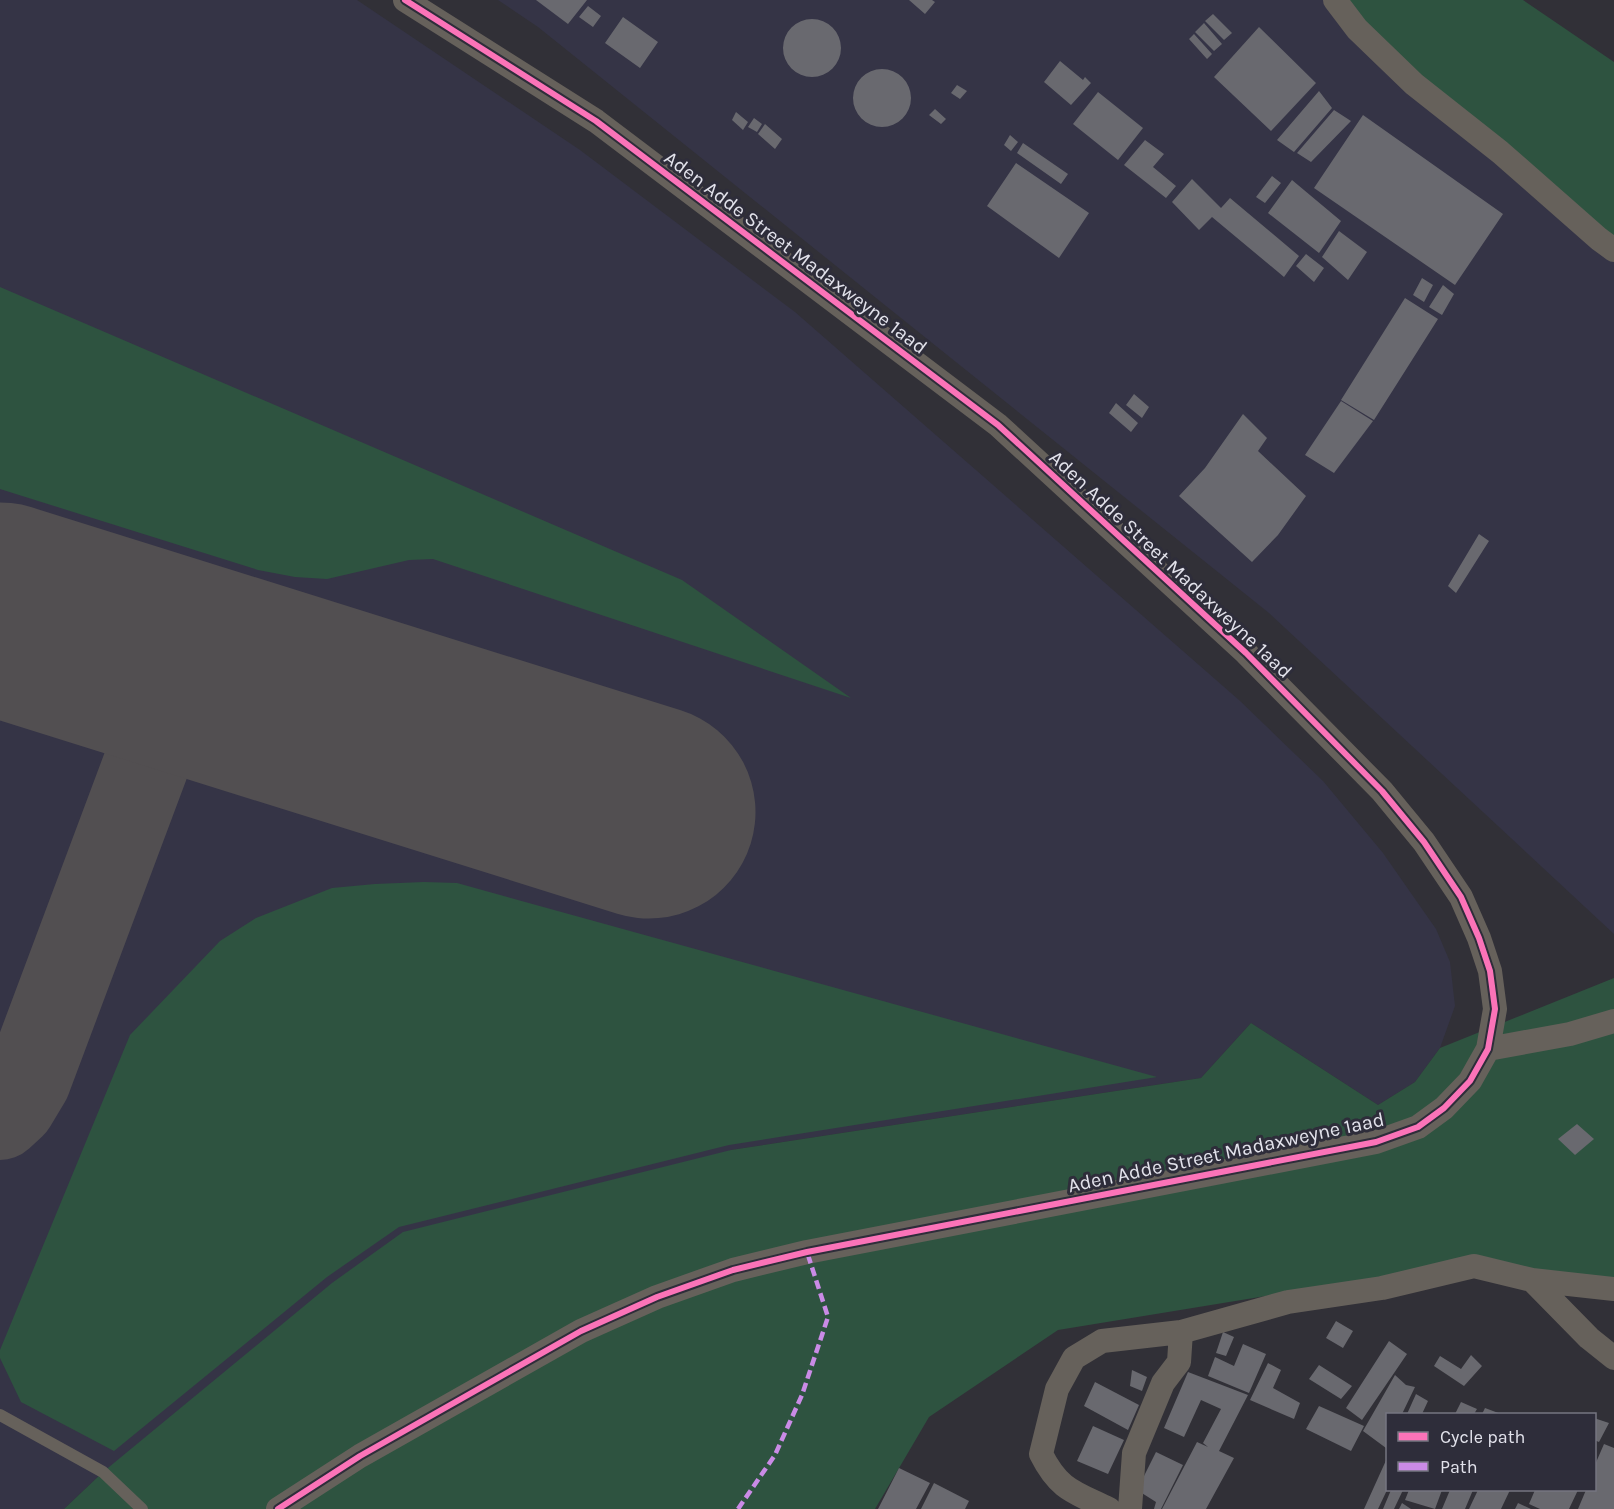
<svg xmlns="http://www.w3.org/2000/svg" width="1614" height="1509" font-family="Karla,sans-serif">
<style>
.built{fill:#353446}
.green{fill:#2e5340}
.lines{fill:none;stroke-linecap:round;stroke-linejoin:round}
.taxiway{stroke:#524f51;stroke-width:86}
.runway{stroke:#524f51;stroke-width:213}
.building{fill:#69696f}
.lane{stroke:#66615b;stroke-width:12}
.street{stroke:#66615b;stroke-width:24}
.quiet{stroke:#ca8be6;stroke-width:4.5;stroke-dasharray:9 4.5;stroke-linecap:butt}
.cycleway-casing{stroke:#2e2d3a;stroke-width:10}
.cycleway{stroke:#fb73b8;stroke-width:6}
.labels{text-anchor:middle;stroke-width:6;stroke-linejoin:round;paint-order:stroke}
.street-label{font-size:20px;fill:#e2e2eb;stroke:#2e2d3a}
</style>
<rect width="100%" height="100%" fill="#313037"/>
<path class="built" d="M0 0H357L580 150 795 312 1239 700 1323 781 1383 853 1436 929 1450 962 1455 1006 1440 1048 1415 1082 1378 1105 1251 1023 1201 1078 731 1150 103 1472 64 1509H0Z
M498 0H1338L1614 252V934L1269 613 538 27Z"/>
<path class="green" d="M1338 0H1523L1614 62V252Z
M0 287 682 580 851 698 433 559 409 560 327 579 295 577 258 570 0 489Z
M424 882 457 883 1157 1077 729 1145 399 1227 327 1277 114 1451 21 1402 0 1358V1350L130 1035 220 941 256 918 332 888 375 884Z
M1614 978V1283L1455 1265 1058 1330 929 1417 875 1509H64L103 1472 332 1283 403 1232 731 1150 1201 1078 1251 1023 1378 1105 1415 1082 1440 1048Z"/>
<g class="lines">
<path class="taxiway" d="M0 1117 13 1105 28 1080 183 666"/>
<path class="runway" d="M0 609 649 812"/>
</g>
<path class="building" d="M536 0H587L568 24Z
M909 0H932L935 2 925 14Z
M588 6 601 16 593 27 579 17Z
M1213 14 1232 33 1224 40 1205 21Z
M623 17 658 42 640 68 605 43Z
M783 48a29 29 0 1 1 58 0a29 29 0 1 1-58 0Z
M1204 23 1222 44 1214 51 1195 32Z
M1259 27 1316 83 1271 131 1214 77Z
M1194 34 1212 54 1207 59 1189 39Z
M1060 61 1083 80 1085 77 1091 83 1071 105 1044 82Z
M853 98a29 29 0 1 1 58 0a29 29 0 1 1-58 0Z
M957 85 967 91 960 99 951 93Z
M1319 91 1332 108 1294 152 1277 140Z
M1098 92 1143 128 1118 160 1073 124Z
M935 109 946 119 941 124 929 115Z
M1334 110 1351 121 1311 162 1297 153Z
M736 112 748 122 743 130 732 120Z
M1363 115 1503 214 1455 285 1314 188Z
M754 118 762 124 757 132 748 127Z
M765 124 782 139 775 149 758 134Z
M1010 135 1018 142 1011 151 1004 145Z
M1145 140 1164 154 1153 167 1176 186 1166 198 1124 165Z
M1023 143 1068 174 1061 184 1017 153Z
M1016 163 1089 213 1059 258 987 206Z
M1272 176 1281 183 1265 203 1256 197Z
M1192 179 1221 208 1230 198 1299 256 1284 277 1212 217 1199 230 1172 202Z
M1292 180 1341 221 1319 253 1268 213Z
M1339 231 1367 252 1348 280 1322 257Z
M1306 254 1324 268 1314 282 1296 266Z
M1422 278 1433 285 1424 302 1413 295Z
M1443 285 1454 294 1442 315 1429 307Z
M1405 298 1438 319 1374 420 1341 400Z
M1134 394 1149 407 1142 418 1126 405Z
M1341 401 1373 421 1334 473 1305 455Z
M1116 403 1138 423 1131 432 1109 413Z
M1243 414 1267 438 1258 451 1306 496 1278 535 1252 562 1179 496 1205 468Z
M1479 534 1489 541 1456 593 1448 586Z
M1577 1124 1594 1139 1575 1155 1558 1139Z
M1336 1321 1353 1331 1343 1348 1326 1338Z
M1223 1332 1234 1337 1226 1356 1216 1353Z
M1389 1341 1407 1354 1362 1420 1346 1408Z
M1243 1344 1266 1354 1249 1393 1208 1376 1215 1357 1234 1366Z
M1471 1355 1482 1366 1464 1386 1434 1366 1440 1356 1461 1369Z
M1268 1363 1281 1370 1273 1388 1300 1403 1294 1419 1250 1400Z
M1319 1365 1352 1386 1341 1399 1309 1379Z
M1132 1370 1147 1377 1142 1391 1130 1386Z
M1188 1372 1248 1395 1219 1451 1234 1458 1206 1509H1162L1197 1442 1208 1447 1203 1443 1221 1409 1201 1400 1184 1437 1164 1428Z
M1395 1375 1406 1385 1415 1387 1402 1414H1388L1386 1448 1363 1431Z
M1095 1382 1139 1405 1128 1430 1084 1406Z
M1416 1394 1428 1401 1422 1414H1407Z
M1461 1402 1477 1409 1474 1414H1455Z
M1319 1406 1364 1426 1351 1451 1306 1429Z
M1485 1408 1501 1414H1482Z
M1594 1418 1609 1423 1599 1442 1594 1440Z
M1093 1426 1124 1440 1108 1474 1077 1461Z
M1604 1444 1614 1448V1509H1578L1586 1490H1594V1467Z
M1156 1452 1183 1465 1161 1509H1154L1156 1502 1137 1490Z
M1388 1456V1488L1378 1509H1364Z
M899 1468 930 1483 916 1509H878Z
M934 1483 969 1501 965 1509H921Z
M1391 1490H1403L1394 1509H1383Z
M1409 1490H1442L1435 1509 1405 1500Z
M1450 1490H1473L1465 1509H1442Z
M1478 1490H1510L1501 1509H1469Z
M1535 1490H1578L1569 1509H1540L1529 1504Z
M1402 1503 1411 1509H1399Z
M1518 1503 1531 1509H1515Z"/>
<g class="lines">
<path class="lane" d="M0 1415 103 1472 142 1509"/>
<path class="street" d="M1335 0 1357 29 1414 84 1500 152 1599 239 1614 250
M1488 1049 1570 1034 1614 1021
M1532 1280 1589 1338 1614 1358
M278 1509 360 1456 581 1331 657 1297 733 1270 807 1252 1376 1142 1418 1127 1444 1108 1470 1081 1488 1049 1495 1009 1490 971 1479 938 1461 897 1424 842 1382 791 1246 653 998 425 596 121 405 0
M1109 1509C1074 1492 1059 1490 1041 1454L1057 1389 1074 1358 1102 1341 1181 1332 1288 1302 1382 1288 1474 1266 1532 1280 1614 1289
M1130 1509 1134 1453 1163 1383 1179 1362 1181 1332"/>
<path class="quiet" d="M738 1509 775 1455 802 1395 828 1317 807 1252"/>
<g class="cycleway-casing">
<path id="cycleway" d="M278 1509 360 1456 581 1331 657 1297 733 1270 807 1252 1376 1142 1418 1127 1444 1108 1470 1081 1488 1049 1495 1009 1490 971 1479 938 1461 897 1424 842 1382 791 1246 653 998 425 596 121 405 0"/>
</g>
<use href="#cycleway" class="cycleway"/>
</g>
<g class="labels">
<g class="street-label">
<text transform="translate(796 252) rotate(37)" y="7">Aden Adde Street Madaxweyne 1aad</text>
<text transform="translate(1171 564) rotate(43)" y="7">Aden Adde Street Madaxweyne 1aad</text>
<text transform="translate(1226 1152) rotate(-12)" y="7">Aden Adde Street Madaxweyne 1aad</text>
</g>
</g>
<rect x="1386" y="1413" width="210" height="78" fill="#2e2d3a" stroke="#767581" stroke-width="1.5"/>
<rect x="1398" y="1432" width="30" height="9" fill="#fb73b8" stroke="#767581" stroke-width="1.5"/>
<text x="1440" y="1443" font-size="18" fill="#e2e2eb">Cycle path</text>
<rect x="1398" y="1462" width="30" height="9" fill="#ca8be6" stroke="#767581" stroke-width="1.5"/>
<text x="1440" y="1473" font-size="18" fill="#e2e2eb">Path</text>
</svg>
